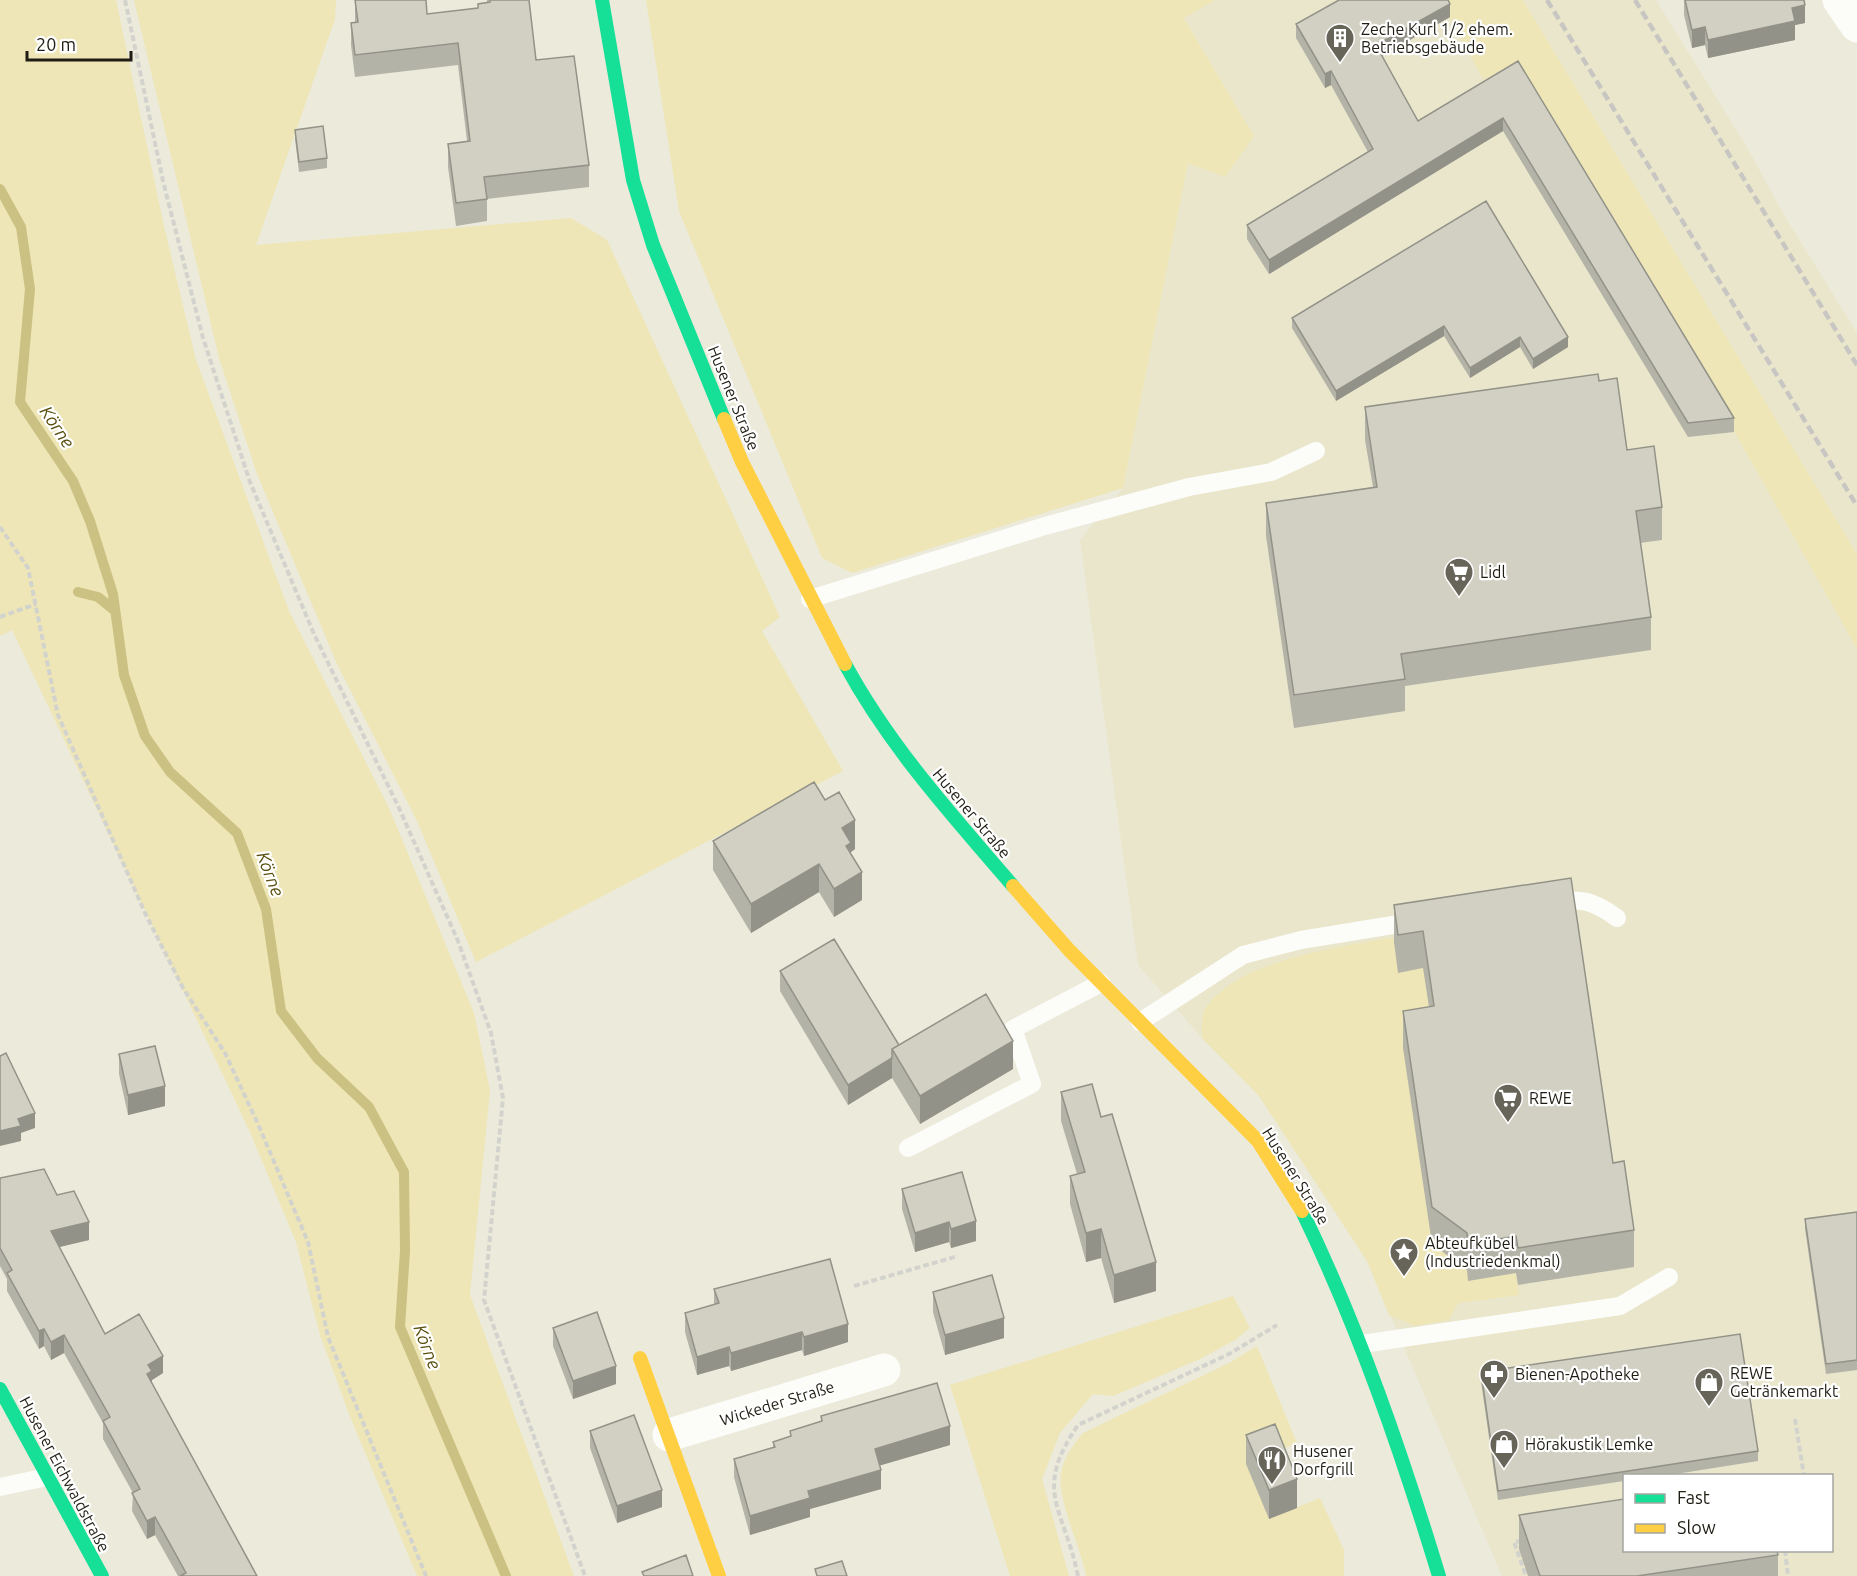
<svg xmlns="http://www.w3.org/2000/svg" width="1857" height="1576" font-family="Ubuntu,sans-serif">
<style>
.built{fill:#eae6cb;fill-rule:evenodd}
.green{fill:#eee6b6}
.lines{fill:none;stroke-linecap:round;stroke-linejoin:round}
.stream{stroke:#cbc183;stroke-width:10}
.path{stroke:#d3d3ce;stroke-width:4;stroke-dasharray:6 3;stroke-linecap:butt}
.lane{stroke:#fcfcf9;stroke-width:18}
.street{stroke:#fcfcf9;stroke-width:33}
.fast{stroke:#16e098;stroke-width:14}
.slow{stroke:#ffcf43;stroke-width:14}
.rail{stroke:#c7c6c2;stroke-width:4.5;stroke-dasharray:9 4.5;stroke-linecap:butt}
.wall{fill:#b4b3a8}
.shaded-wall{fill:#929288}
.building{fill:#d1d0c3;stroke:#929288;stroke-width:1.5}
.labels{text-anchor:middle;stroke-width:4.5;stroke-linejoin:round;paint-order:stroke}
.poi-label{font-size:16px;fill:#1f1d13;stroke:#fff;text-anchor:start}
.street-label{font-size:16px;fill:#1f1d13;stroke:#fff}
.water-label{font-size:18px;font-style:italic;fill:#594f0f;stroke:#fff}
</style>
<rect width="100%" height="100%" fill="#eceada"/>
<path class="built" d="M1215 0H1440L1521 71 1616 222 1857 649V1576H1502L1367 1261 1259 1096 1202 1038 1138 965 1080 540 1123 488 1188 162 1254 136 1184 17ZM1624 1476H1832V1550H1624Z
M1523 0H1656L1748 149 1784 215 1857 333V554Z"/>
<path class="green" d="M0 0H116L164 226 196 360 289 611 389 808 474 1013 490 1090 470 1295 574 1576H417L349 1414 320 1335 296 1242 249 1130 12 630 0 636Z
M134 0H336L335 19 256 245 571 218 607 240 780 617 762 631 843 771 476 962 417 821 337 664 257 474 219 358Z
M646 0H1215L1184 18 1254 136 1225 177 1188 163 1123 488 852 573 822 558 679 211Z
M1440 0H1523L1857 554V649L1616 222 1521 71 1483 79Z
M1415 934 1419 938 1469 1281 1516 1273 1519 1295 1458 1303 1449 1320 1415 1326 1389 1315 1367 1261 1259 1096 1202 1038C1202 1030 1201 1017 1204 1011 1236 956 1357 945 1415 934Z
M1233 1296 1250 1328 1235 1340 1200 1359 1113 1396 1093 1394 1060 1433 1042 1479 1069 1576H1010L950 1385Z
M1257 1346 1297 1443 1247 1464 1269 1519 1320 1498 1344 1550V1576H1086C1081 1546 1054 1495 1062 1468 1066 1454 1075 1443 1083 1433L1229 1363Z"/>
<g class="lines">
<path class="stream" d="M0 189 21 227 30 289 20 402 73 481 90 521 113 594 124 675 145 736 170 772 237 833 266 909 281 1011 317 1058 369 1107 404 1172 405 1251 400 1327 506 1576
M78 592 98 597 114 610"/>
<path class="path" d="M125 0 163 181 203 338 250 482 314 634 399 808 458 941 491 1033 503 1098 484 1300 585 1576
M0 527 28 568 58 715 145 913 183 988 225 1053 258 1124 308 1242 328 1337 426 1576
M0 617 36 604
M854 1286 958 1256
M1795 1419 1804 1476
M1522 1541 1514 1542 1526 1576
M1785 1550 1788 1576
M1078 1576C1064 1507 1032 1492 1078 1425L1229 1354 1277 1325"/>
<path class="lane" d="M810 599 1045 526 1189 487 1271 472 1316 451
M1551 902C1581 898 1593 900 1617 918
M1140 1022 1243 955 1301 940 1417 921
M908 1148 1032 1084 1013 1029 1101 983
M1362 1344 1620 1306 1669 1277
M0 1487 47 1477"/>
<path class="street" d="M1839 0 1857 26
M669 1435 884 1370"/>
<path class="fast" d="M602 0 633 180 653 245 724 419
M845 664C890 747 952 815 1013 886
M1302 1211C1359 1329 1401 1451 1439 1576
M0 1389 102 1576"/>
<path class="slow" d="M724 419 742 462 845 664
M1013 886 1069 950 1258 1141 1302 1211
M640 1358 719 1576"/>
<path class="rail" d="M1547 0 1857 506
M1635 0 1857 365"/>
</g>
<path class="wall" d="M355 0 427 14 478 8 487 3V0H529L536 60 589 165V187L487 199V221L456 226 448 167V144L467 141 458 65 355 77 351 45V23L355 22Z
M1684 0H1804L1805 23 1795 25V40L1708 58 1705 45 1692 48 1684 15Z
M1450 17 1382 56 1418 121 1518 61 1734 418V432L1688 437 1503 131 1269 274 1247 239V225L1368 152 1331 85 1325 88 1296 38V24Z
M295 130 327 158V168L299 172 295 139Z
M1486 201 1568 347 1533 369 1520 347 1470 378 1444 336 1336 401 1292 328V318Z
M1599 381 1627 450 1662 507V540L1640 543 1651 617V650L1405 686V711L1294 728 1266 536V503L1373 487 1365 440V407Z
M825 800 855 849 851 852V854L862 900 834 917 819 892 751 933 713 870V841Z
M1571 878 1613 1163 1634 1230V1267L1518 1285 1516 1273 1468 1281 1467 1270 1432 1244 1403 1048V1011L1429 1007 1423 968 1398 973 1394 942V905Z
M780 971 899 1045 1013 1069 920 1124 892 1078 848 1105 780 991Z
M119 1054 165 1106 128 1115 119 1074Z
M1061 1092 1101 1117 1156 1291 1114 1303 1101 1258 1086 1262 1070 1204V1176L1077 1174 1061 1121Z
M0 1178 57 1195 89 1240 59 1247 105 1334 163 1373 152 1380V1383L257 1576H178L155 1535 147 1539 132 1511 133 1493 103 1439V1423L64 1353 51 1360 44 1346 39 1349 7 1291V1279L0 1266Z
M902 1189 976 1241 951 1248 949 1242 915 1252 902 1209Z
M1857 1212V1370L1826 1374 1805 1229V1219Z
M714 1289 848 1342 804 1356 802 1350 731 1371 729 1366 697 1375 685 1332V1313L714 1305Z
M933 1292 1004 1338 945 1355 933 1312Z
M553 1328 616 1384 573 1399 553 1346Z
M1481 1372 1758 1451V1461L1663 1476H1624V1481L1498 1500 1481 1382Z
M821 1416 950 1445 880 1465 881 1489 810 1509V1517L750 1535 734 1477V1459L773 1447V1442L790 1436V1431L821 1422Z
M590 1431 662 1507 617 1523 590 1448Z
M1246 1435 1297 1508 1269 1519 1246 1464Z
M1519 1515 1778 1555V1576H1528L1519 1549Z"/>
<path class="shaded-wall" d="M1450 4V17L1376 59V45Z
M1805 5V23L1795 25V40L1708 58V40L1792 8Z
M1705 27V45L1692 48V30Z
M1331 71V85L1325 88V74Z
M1503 118V131L1269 274V260Z
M1444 326V336L1336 401V391Z
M1520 337V347L1470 378V368Z
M1568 337V347L1533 369V359Z
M855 820V849L851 852V872L842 828Z
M819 864V892L751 933V904Z
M862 872V900L834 917V889Z
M1013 1041V1069L920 1124V1096Z
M892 1058V1078L848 1105V1085Z
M165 1086V1106L128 1115V1095Z
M35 1113V1128L21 1133V1141L0 1146V1131L18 1119Z
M976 1221V1241L951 1248V1229Z
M89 1222V1240L51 1249V1231Z
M949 1222V1242L915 1252V1233Z
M1101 1229V1258L1086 1262V1233Z
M1156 1262V1291L1114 1303V1275Z
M1004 1318V1338L945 1355V1335Z
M848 1324V1342L804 1356V1337Z
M44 1329V1346L39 1349V1331Z
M802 1332V1350L731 1371V1353Z
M64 1335V1353L51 1360V1342Z
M729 1347V1366L697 1375V1357Z
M163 1356V1373L152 1380V1389L147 1392 148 1365Z
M616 1366V1384L573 1399V1381Z
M950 1426V1445L875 1467V1449Z
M881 1470V1489L810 1509V1517L750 1535V1516L808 1491Z
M1297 1479V1508L1269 1519V1490Z
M662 1490V1507L617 1523V1506Z
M155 1517V1535L147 1539V1521Z"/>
<path class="building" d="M355 0H426L427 14 478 8V4L490 2V0H529L536 60 574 56 589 165 484 177 487 199 456 203 448 144 470 141 458 43 355 55 351 23 358 22Z
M1339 0H1448L1450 4 1376 45 1418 121 1518 61 1734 418 1688 423 1503 118 1269 260 1247 225 1373 149 1331 71 1325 74 1296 24Z
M1685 0H1804L1805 5 1792 8 1795 21 1708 40 1705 27 1692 30Z
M323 126 327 158 299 162 295 130Z
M1486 201 1568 337 1533 359 1520 337 1470 368 1444 326 1336 391 1292 318Z
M1598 374 1599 381 1617 378 1627 450 1654 446 1662 507 1636 511 1651 617 1401 654 1405 679 1294 695 1266 503 1377 487 1365 407Z
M814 782 825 800 839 792 855 820 842 828 851 843 846 846 862 872 834 889 819 864 751 904 713 841Z
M1571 878 1613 1163 1624 1161 1634 1230 1518 1248 1516 1236 1468 1244 1467 1233 1432 1207 1403 1011 1434 1006 1423 931 1398 935 1394 905Z
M834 939 899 1045 892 1049V1058L848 1085 780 971Z
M986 994 1013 1041 920 1096 892 1049Z
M155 1046 165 1086 128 1095 119 1054Z
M6 1053 35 1113 18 1119 21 1126 0 1131V1056Z
M1092 1084 1101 1117 1112 1114 1156 1262 1114 1275 1101 1229 1086 1233 1070 1176 1085 1172 1061 1092Z
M44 1169 57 1195 74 1191 89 1222 51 1231 105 1334 139 1314 163 1356 148 1365 152 1371 147 1374 257 1576H180L186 1573 155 1517 147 1521 132 1493 140 1489 103 1421 110 1417 64 1335 51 1342 44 1329 39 1331 7 1273 12 1270 0 1248V1178Z
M962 1172 976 1221 951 1229 949 1222 915 1233 902 1189Z
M1857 1212V1360L1826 1364 1805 1219Z
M830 1259 848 1324 804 1337 802 1332 731 1353 729 1347 697 1357 685 1313 719 1303 714 1289Z
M992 1275 1004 1318 945 1335 933 1292Z
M597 1312 616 1366 573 1381 553 1328Z
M1740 1334 1758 1451 1498 1491 1481 1372Z
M937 1383 950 1426 875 1449 881 1470 808 1491 810 1498 750 1516 734 1459 775 1447 773 1442 791 1436 790 1431 822 1421 821 1416Z
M634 1415 662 1490 617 1506 590 1431Z
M1275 1424 1297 1479 1269 1490 1246 1435Z
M1624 1499V1551H1777L1778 1555 1637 1576H1540L1519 1515Z
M686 1555 693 1576H644L642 1572Z
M842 1561 847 1576H817L815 1569Z"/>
<defs>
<g id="building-pin" transform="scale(1.5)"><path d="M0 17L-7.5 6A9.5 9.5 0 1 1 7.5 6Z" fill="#676559" stroke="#fff"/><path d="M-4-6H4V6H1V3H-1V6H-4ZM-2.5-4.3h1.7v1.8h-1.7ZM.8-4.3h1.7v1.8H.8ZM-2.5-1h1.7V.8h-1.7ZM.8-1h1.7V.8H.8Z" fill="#fff"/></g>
<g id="supermarket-pin" transform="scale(1.5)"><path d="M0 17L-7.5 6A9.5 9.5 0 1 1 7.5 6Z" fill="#676559" stroke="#fff"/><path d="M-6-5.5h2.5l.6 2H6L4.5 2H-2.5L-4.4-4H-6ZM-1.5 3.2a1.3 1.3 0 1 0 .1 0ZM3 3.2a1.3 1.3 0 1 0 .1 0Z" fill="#fff"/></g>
<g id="sight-pin" transform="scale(1.5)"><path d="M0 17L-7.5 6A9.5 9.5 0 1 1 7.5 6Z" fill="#676559" stroke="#fff"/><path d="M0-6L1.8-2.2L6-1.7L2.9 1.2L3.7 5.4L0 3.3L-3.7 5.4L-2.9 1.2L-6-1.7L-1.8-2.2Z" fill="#fff"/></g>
<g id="pharmacy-pin" transform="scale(1.5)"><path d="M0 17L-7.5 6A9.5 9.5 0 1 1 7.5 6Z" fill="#676559" stroke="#fff"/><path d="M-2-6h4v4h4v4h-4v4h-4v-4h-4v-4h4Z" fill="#fff"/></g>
<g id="shop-pin" transform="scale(1.5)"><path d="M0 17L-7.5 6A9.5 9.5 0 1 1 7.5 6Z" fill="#676559" stroke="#fff"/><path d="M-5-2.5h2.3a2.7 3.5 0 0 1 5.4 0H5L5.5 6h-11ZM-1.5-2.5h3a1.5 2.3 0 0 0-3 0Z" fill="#fff"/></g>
<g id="restaurant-pin" transform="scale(1.5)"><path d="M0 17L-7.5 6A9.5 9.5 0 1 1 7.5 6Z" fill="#676559" stroke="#fff"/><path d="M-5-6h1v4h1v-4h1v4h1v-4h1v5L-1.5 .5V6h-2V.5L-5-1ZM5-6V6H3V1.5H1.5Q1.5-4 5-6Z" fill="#fff"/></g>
</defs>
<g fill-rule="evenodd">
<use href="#building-pin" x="1340" y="38"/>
<use href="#supermarket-pin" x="1459" y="572"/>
<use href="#supermarket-pin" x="1508" y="1098"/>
<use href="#sight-pin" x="1404" y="1252"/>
<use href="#pharmacy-pin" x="1494" y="1374"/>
<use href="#shop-pin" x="1709" y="1382"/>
<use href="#shop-pin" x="1504" y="1444"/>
<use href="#restaurant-pin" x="1272" y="1460"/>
</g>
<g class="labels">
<g class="poi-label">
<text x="1361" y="35">Zeche Kurl 1/2 ehem.<tspan x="1361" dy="18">Betriebsgebäude</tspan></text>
<text x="1480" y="578">Lidl</text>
<text x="1529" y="1104">REWE</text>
<text x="1425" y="1249">Abteufkübel<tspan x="1425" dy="18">(Industriedenkmal)</tspan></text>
<text x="1730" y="1379">REWE<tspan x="1730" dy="18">Getränkemarkt</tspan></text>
<text x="1515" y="1380">Bienen-Apotheke</text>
<text x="1525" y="1450">Hörakustik Lemke</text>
<text x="1293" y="1457">Husener<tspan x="1293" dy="18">Dorfgrill</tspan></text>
</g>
<g class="street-label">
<text transform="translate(734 398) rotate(68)" y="6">Husener Straße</text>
<text transform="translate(972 813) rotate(50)" y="6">Husener Straße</text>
<text transform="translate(1296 1176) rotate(58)" y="6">Husener Straße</text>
<text transform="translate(777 1403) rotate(-17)" y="6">Wickeder Straße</text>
<text transform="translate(65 1474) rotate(62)" y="6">Husener Eichwaldstraße</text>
</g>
<g class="water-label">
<text transform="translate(57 427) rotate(56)" y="6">Körne</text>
<text transform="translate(270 874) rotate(69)" y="6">Körne</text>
<text transform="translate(427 1347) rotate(69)" y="6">Körne</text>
</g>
</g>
<rect x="1623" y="1474" width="210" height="78" fill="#ffffff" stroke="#a5a5a1" stroke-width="1.5"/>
<rect x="1635" y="1494" width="30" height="9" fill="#16e098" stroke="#a5a5a1" stroke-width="1.5"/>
<text x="1677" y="1504" font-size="18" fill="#1f1d13">Fast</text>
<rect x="1635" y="1524" width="30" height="9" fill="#ffcf43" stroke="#a5a5a1" stroke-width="1.5"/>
<text x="1677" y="1534" font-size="18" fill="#1f1d13">Slow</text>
<path d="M27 51v9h104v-9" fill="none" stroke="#1f1d13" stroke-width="3"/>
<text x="36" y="51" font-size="18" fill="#1f1d13" stroke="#ffffff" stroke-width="4.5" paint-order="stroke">20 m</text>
</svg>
